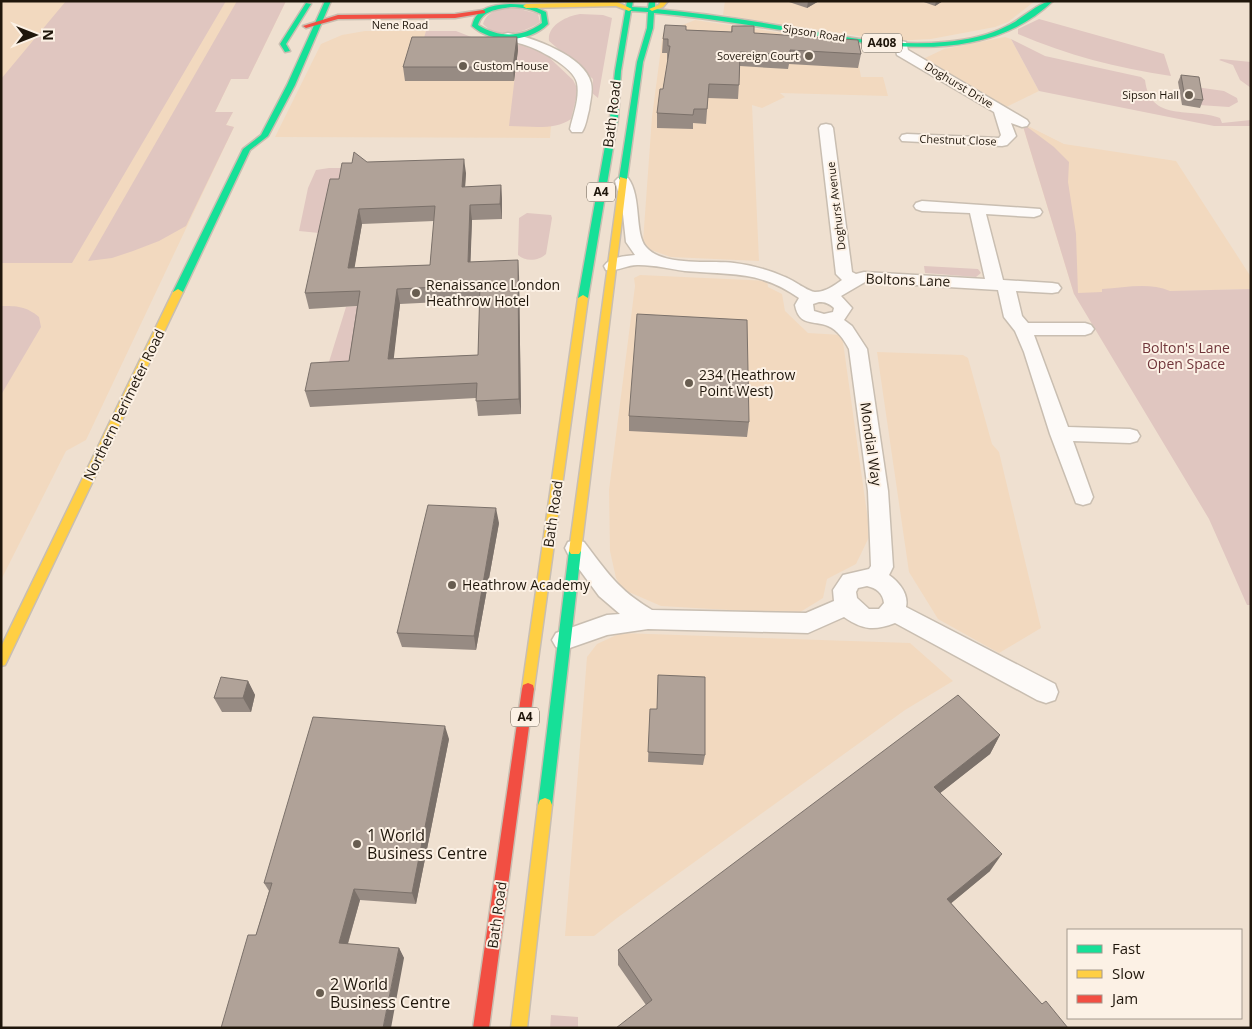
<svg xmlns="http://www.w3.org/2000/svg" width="1252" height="1029" font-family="'Open Sans',sans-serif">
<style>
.built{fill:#f2d9bf}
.green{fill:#e0c6c0}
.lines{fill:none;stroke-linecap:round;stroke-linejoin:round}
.street-casing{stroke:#c9beb1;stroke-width:3}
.fast-casing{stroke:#c9beb1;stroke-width:3}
.slow-casing{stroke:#c9beb1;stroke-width:3}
.jam-casing{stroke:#c9beb1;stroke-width:3}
.street{fill:#fdfaf8;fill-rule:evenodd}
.fast{fill:#16e098;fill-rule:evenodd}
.slow{fill:#ffcf43;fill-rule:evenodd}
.jam{fill:#f24e42;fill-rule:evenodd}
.wall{fill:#978b83;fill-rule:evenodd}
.shaded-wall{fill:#7b716a}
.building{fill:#b0a298;stroke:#7b716a;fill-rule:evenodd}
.poi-dot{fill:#685d50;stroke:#fcf1e5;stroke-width:2}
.labels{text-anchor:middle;stroke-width:4;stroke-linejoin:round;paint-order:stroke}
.far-street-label{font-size:11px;fill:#1f160b;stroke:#fcf1e5}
.far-poi-label{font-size:11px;fill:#1f160b;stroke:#fcf1e5;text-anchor:end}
.shield{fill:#fcf1e5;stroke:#61584c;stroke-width:1}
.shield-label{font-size:12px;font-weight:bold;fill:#1f160b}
.street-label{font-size:14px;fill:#1f160b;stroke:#fcf1e5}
.poi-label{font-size:14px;fill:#1f160b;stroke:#fcf1e5;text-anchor:start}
.park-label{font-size:14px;fill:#70353a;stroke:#fcf1e5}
.near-poi-label{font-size:16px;fill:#1f160b;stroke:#fcf1e5;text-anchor:start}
</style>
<rect width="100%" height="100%" fill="#efe0d0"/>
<path class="built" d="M1 1H286L248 79H231L215 112H233L226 125 234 127 86 440 66 451 1 580Z
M725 1H1035L1008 22 995 27 931 39 891 41 723 15Z
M695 20 855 44 861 77H883L888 96 780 93 785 97 762 108 752 105 759 261 671 257 651 250 643 242 652 117 663 33Z
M365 31H426L421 51 518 50 510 126H551L550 138 275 137 321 44 342 35Z
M1005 37 1011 39 1039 91 1002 109 921 60 944 49Z
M1022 123 1064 144 1176 161 1251 277V289L1074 294Z
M640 275 767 281 768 287 782 294 785 311 808 333 842 335 870 535 856 564 827 579 823 598 797 614 661 606 622 589 616 578 610 551 609 490 635 286 634 278Z
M877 352 963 355 968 358 992 444 999 452 1041 628 999 653 938 619 909 572Z
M621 633 910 643 953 681 905 710 617 918 594 936H565L587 657 597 644Z"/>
<path class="green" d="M66 1H226L72 263H1V79Z
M237 1H286L248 79H231L215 112H233L226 125 234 127 186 226 159 241 133 251 112 258 88 261Z
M516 8 538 14 540 22C525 33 497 40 483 24 488 8 502 10 516 8Z
M580 14 603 15 612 18 598 98 592 93 593 79 549 41C547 25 567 16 580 14Z
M1039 19 1164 54 1171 76C1117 68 1067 55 1018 34V29Z
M426 31H456L479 40 538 47 573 80 578 90 571 119C554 131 529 126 509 126L518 50 420 51Z
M1011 39 1045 56 1141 77 1145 80C1150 123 1191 107 1220 118L1222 123 1251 120V126H1214L1039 91Z
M1221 59 1251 62V88L1240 80 1233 65 1219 60Z
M1196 87 1224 91 1237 98 1238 102 1229 107 1199 105Z
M1022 123 1054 147 1069 162 1068 182 1076 234 1078 293 1102 292V289C1125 288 1148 282 1170 291L1251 289V605H1247L1209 519 1074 294Z
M329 168H343L319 233 299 231 308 188 316 170Z
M527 213 551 215 552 218 546 254C539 261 525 262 518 255L519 218Z
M924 266 978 269 981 273 976 277 925 273Z
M1 306C17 306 26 306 39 317L41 327 1 395Z
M358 306 351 384 324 378 346 307Z
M551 1015 578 1017V1028H550Z"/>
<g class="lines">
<g class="street-casing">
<path id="street" d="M508 33C532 37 585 56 591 83 593 92 590 102 589 110 587 117 586 126 582 132H572L570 129C573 115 580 98 577 83 574 67 537 48 522 44 516 42 510 41 504 40L502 37 504 34Z
M901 41 906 42 908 50 1027 120 1029 123 1027 126 1022 127 1011 123 1016 136 1007 145 1002 146 902 141 900 138 902 135 907 134 999 138 1001 135 994 112 897 55 895 45Z
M826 124 831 125 833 128 852 272 856 274 864 272 985 279 970 213 922 211 916 209 914 206 916 203 922 201 1040 209 1042 212 1040 215 1034 217 986 214 1003 280 1052 283 1058 284 1061 288 1058 292 1052 293 1016 291 1022 316 1028 323H1085L1091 325 1094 329 1091 333 1085 335H1034L1068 427 1130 429 1137 431 1140 436 1137 441 1130 443 1073 441 1093 497 1090 503 1083 505 1076 503 1050 434 1024 352 1015 331 1004 317 998 290 865 282 841 296 852 308 844 320 852 326 867 349 888 491 893 567 889 575C899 582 909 594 906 607L1055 684 1058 692 1055 700 1046 703 1037 700 895 623C874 631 863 630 844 617L808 633 648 629 607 635 564 650 556 647 552 640 556 633 607 615 620 614 599 596 568 554 565 548 568 542 576 540 584 542C607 572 618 590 652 610L806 613 834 601 833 590 843 575 869 569 871 566 868 491 849 349C844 340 838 330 828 326 814 320 799 327 795 305L799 298C759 270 730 275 685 271 670 269 655 265 639 265 628 264 617 272 606 270L604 266C610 257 625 256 635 255L626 242 622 205 615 181 618 178H628C642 197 634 233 646 247 663 267 710 260 734 263 751 265 769 270 785 277 793 280 809 292 815 292 826 292 833 286 842 280L836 274 819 128 821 125ZM819 302C825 302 829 303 834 308L833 312 824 314 814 311 813 304ZM867 586C876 588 883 593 884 603L879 609H869L857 598 856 592 858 588Z"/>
</g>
<g class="fast-casing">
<path id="fast" d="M325 1H331L295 85 268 136 250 150 183 292 181 294H175L173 292 243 149 261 135 287 85Z
M627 1H633L632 7 648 8 649 1H655V9C701 13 748 20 794 28 843 37 895 47 945 42 966 40 988 36 1007 26 1021 20 1039 1 1053 1 982 69 874 45 787 31 743 24 699 17 654 13L653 28 643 62 627 179 623 181 619 179 637 62 647 28 648 12 631 11 621 71 618 118 588 298 583 301 578 298 610 118 615 71Z
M306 3 311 4 286 44 290 51 285 52 280 44Z
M511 4 530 5 546 12 548 24C529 43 492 44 472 26 476 7 494 5 511 4ZM511 7C522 7 531 9 541 14L542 23C522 38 499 38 478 25 482 10 498 9 511 7Z
M575 546 579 548 581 551 552 805 550 810 545 812 540 810 538 805 569 551 571 548Z"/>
</g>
<g class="slow-casing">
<path id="slow" d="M661 1H668L663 7 652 11 649 9 659 5Z
M617 2 632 9 629 11 616 6 526 8 523 6 526 4Z
M620 177 627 179 581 551 579 554H571L569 551Z
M178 289 183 292 7 661 5 665 1 666V647L173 292Z
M583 295 588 298 534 689 533 693 528 695 523 693 522 689 578 298Z
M545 798 550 800 552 805 527 1028H511L538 805 540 800Z"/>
</g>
<g class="jam-casing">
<path id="jam" d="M483 10 485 11V13L455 18 338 19 306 28 303 26 338 15 455 14Z
M528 683 533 685 534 689 489 1028H473L522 689 523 685Z"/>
</g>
<use href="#street" class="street"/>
<use href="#fast" class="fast"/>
<use href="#slow" class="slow"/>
<use href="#jam" class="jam"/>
</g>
<path class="wall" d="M786 1H819L807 8Z
M921 1H943L935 6Z
M732 26 754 33 861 54 858 68 789 64 788 69 740 66 738 99 708 98 706 124 693 123V129L657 128V113L663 89 668 60H667V53H662L663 39 686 30 731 32Z
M517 37 518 50 514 81H405L403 67Z
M1181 75 1203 100 1200 108 1182 105 1178 82Z
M367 162 466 173 465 187 501 185 502 200V219L472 220 470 262 519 275 521 414 478 416 476 398 310 407 305 391 349 361 357 306 309 309 305 293 339 179ZM434 221 430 265 354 268 362 224ZM480 300 478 355 393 359 400 304Z
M629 416 749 422 747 437 629 431Z
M499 523 476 650 402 647 397 633Z
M248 681 255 695 251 712H222L214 698Z
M650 709 705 755 703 765 648 762Z
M1000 735 990 754 940 793 990 871 951 903 1042 1004 1068 1028 646 1005 618 965V950Z
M449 739 416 904 360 900 348 944 399 948 404 958 256 935 269 891 264 883Z"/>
<path class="shaded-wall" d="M808 1H819L807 8Z
M936 1H943L935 6Z
M517 37 518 50 514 81 513 67Z
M464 159 466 173 464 202 462 187Z
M501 185 502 200V219L500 204Z
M470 205 472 220 470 278 468 262Z
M359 209 362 224 352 283 348 268Z
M518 260 519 275 521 414 519 399Z
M397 289 400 304 392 374 388 359Z
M496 508 499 523 476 650 474 636Z
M248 681 255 695 251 712 243 698Z
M445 726 449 739 416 904 412 893Z
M1000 735 990 754 925 805 934 787Z
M1002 854 990 871 937 915 947 899Z
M354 889 360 900 345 953 339 943Z
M399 948 404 958 391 1028H383Z"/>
<path class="building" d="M665 25 686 26V30L732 32V26H754V33L858 40 861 54 790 50V55L740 52 739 85 709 84 707 109H694L693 115 657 113 660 89H663L670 46H668V39H663Z
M412 37H517L513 67H403Z
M1181 75 1199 77 1203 100 1185 98Z
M354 152 367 162 464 159 462 187 501 185 500 204 470 205 468 262 518 260 519 399 476 401 477 383 305 391 311 363 349 361 360 291 305 293 330 179H339L342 163H352ZM435 206 430 265 348 268 359 209ZM480 285 478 355 388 359 397 289Z
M637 314 747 320 749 422 629 416Z
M428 505 496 508 474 636 397 633Z
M658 675 705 677V755L648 752 650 709H657Z
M221 677 248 681 243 698H214Z
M958 695 1000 735 934 787 1002 854 947 899 1042 1004 1046 1001 1068 1028H616L652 1000 618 950Z
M313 717 445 726 412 893 354 889 339 943 399 948 383 1028H221L248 935H256L272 883H264Z"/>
<g class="poi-dot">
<circle cx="809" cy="56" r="5"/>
<circle cx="463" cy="66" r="5"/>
<circle cx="1189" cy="95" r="5"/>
<circle cx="416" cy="293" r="5"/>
<circle cx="689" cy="383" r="5"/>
<circle cx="452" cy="585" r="5"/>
<circle cx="357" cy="844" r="5"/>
<circle cx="320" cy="993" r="5"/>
</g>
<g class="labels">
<g class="far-street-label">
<text x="400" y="29">Nene Road</text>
<text transform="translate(814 33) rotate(9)" y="4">Sipson Road</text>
<text transform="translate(959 85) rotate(31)" y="4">Doghurst Drive</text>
<text transform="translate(958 140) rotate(2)" y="4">Chestnut Close</text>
<text transform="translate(836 206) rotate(-97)" y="4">Doghurst Avenue</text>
</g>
<g class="far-poi-label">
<text x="799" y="60">Sovereign Court</text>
<text x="473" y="70" text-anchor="start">Custom House</text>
<text x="1179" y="99">Sipson Hall</text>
</g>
<g class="shield">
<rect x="862" y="33.5" width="40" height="19" rx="4"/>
<rect x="587" y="182.5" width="28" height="19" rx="4"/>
<rect x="511" y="707.5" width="28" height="19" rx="4"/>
</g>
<g class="shield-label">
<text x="882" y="47">A408</text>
<text x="601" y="196">A4</text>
<text x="525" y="721">A4</text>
</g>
<g class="street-label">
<text transform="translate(612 114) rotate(-83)" y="5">Bath Road</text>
<text transform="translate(908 280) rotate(2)" y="5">Boltons Lane</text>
<text transform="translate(124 405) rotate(-64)" y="5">Northern Perimeter Road</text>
<text transform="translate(871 444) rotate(82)" y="5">Mondial Way</text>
<text transform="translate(553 514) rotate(-82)" y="5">Bath Road</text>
<text transform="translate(497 915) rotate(-82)" y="5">Bath Road</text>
</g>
<g class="poi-label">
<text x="426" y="290">Renaissance London<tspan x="426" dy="16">Heathrow Hotel</tspan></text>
<text x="699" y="380">234 (Heathrow<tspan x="699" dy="16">Point West)</tspan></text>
<text x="462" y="590">Heathrow Academy</text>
</g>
<g class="park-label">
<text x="1186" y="353">Bolton's Lane<tspan x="1186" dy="16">Open Space</tspan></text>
</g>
<g class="near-poi-label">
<text x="367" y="841">1 World<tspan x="367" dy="18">Business Centre</tspan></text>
<text x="330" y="990">2 World<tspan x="330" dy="18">Business Centre</tspan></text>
</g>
</g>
<rect width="1252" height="1029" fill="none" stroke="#1f160b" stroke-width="5"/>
<rect x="1067" y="929" width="175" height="90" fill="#fcf1e5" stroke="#a4998e"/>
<rect x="1077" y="945" width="25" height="8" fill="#16e098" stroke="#a4998e"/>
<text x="1112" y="954" font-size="15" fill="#1f160b">Fast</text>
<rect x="1077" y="970" width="25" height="8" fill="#ffcf43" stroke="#a4998e"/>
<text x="1112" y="979" font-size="15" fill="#1f160b">Slow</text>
<rect x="1077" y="995" width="25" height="8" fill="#f24e42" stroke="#a4998e"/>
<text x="1112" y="1004" font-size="15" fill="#1f160b">Jam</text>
<g transform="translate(35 35) rotate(90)" stroke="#fcf1e5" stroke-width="4" paint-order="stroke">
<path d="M0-4L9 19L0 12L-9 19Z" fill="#1f160b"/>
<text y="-8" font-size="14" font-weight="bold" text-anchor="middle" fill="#1f160b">N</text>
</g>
</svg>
